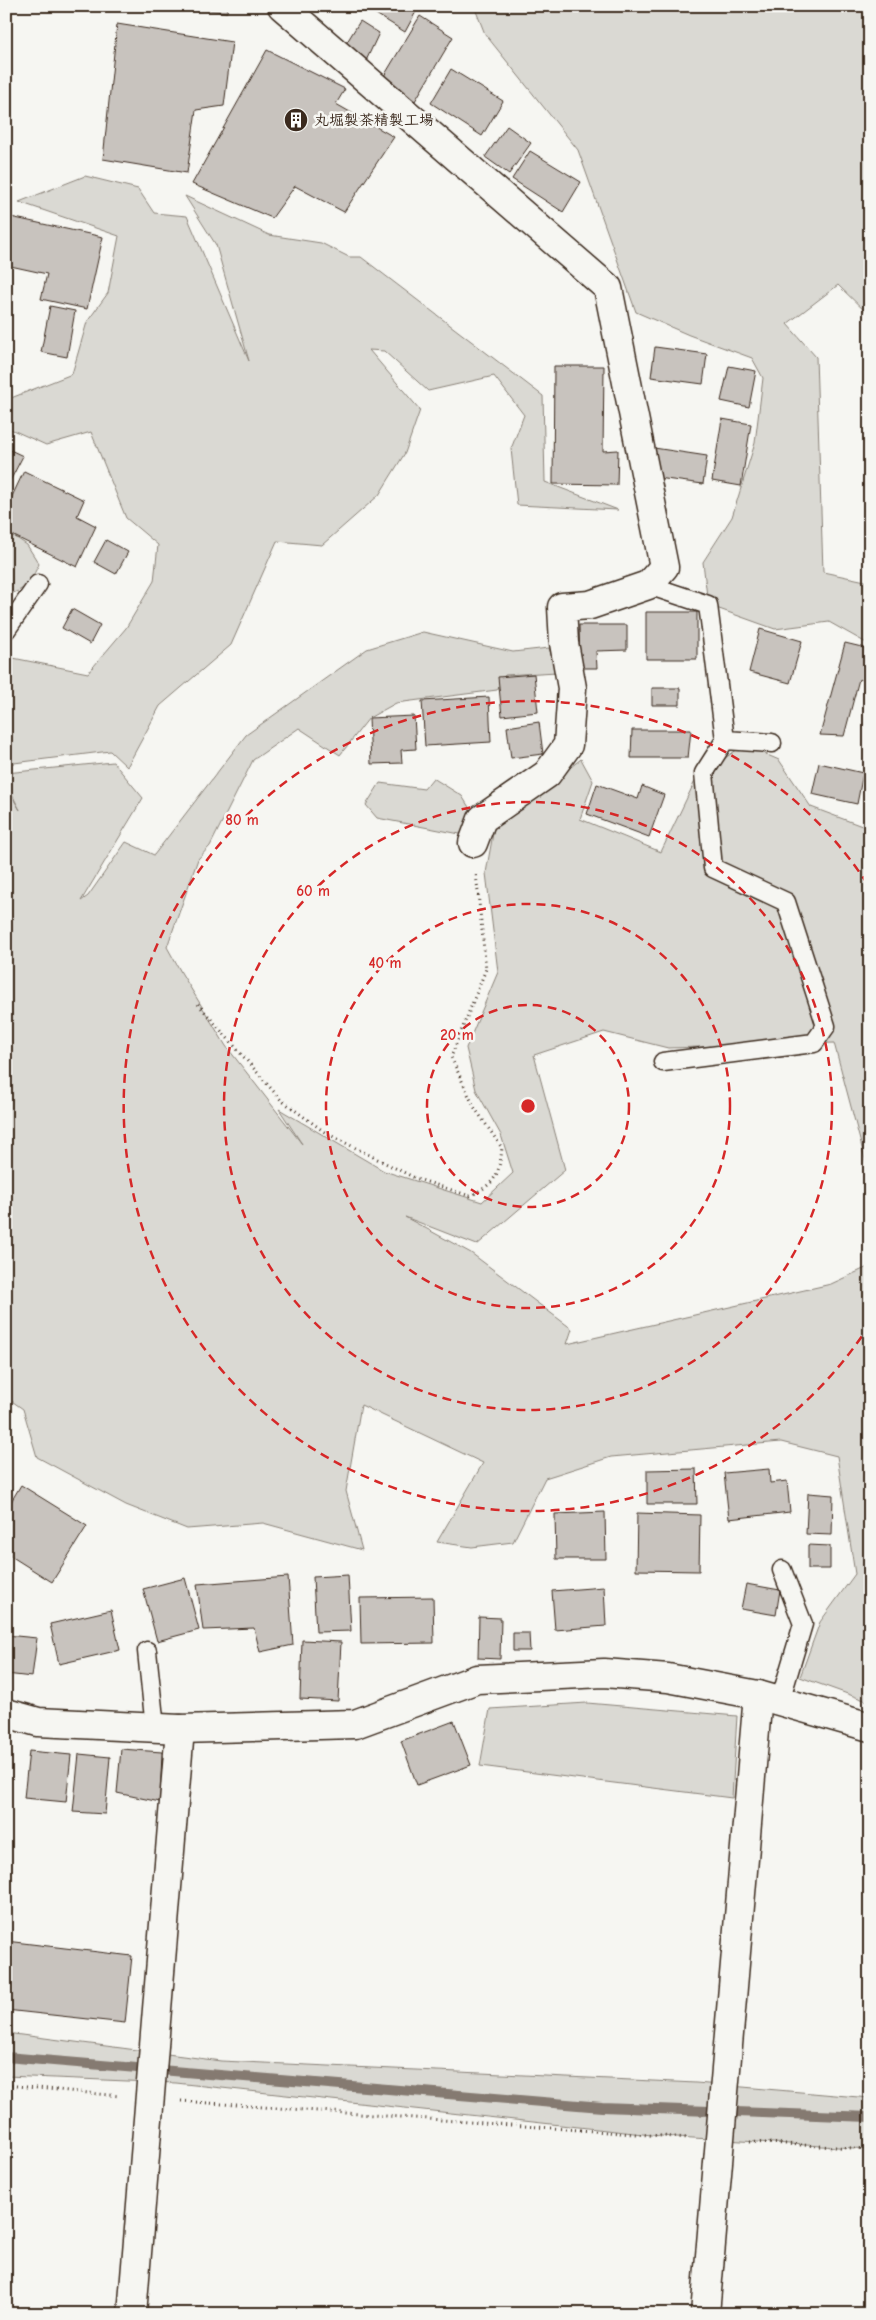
<svg xmlns="http://www.w3.org/2000/svg" width="876" height="2320" font-family="'Comic Neue','Klee One',sans-serif">
<style>
.green{fill:#dad9d3;stroke:#8a8278}
.lines{fill:none;stroke-linecap:round;stroke-linejoin:round}
.stream{stroke:#857a71;stroke-width:10}
.building{fill:#c8c3be;stroke:#3b2a1e}
.lane-casing{stroke:#3b2a1e;stroke-width:21}
.street-casing{stroke:#3b2a1e;stroke-width:31}
.secondary-casing{stroke:#3b2a1e;stroke-width:31}
.path{stroke:#3b2a1e;stroke-width:3;stroke-dasharray:1 4;stroke-linecap:butt}
.lane{stroke:#f6f6f2;stroke-width:18}
.street{stroke:#f6f6f2;stroke-width:28}
.secondary{stroke:#f6f6f2;stroke-width:28}
.ring{fill:none;stroke:#d62828;stroke-width:2.5;stroke-dasharray:9 6}
.labels{text-anchor:middle;stroke-width:5;stroke-linejoin:round;paint-order:stroke}
.poi-label{font-size:15px;font-weight:bold;fill:#3b2a1e;stroke:#f6f6f2;text-anchor:start}
.centre{fill:#d62828;stroke:#f6f6f2;stroke-width:2.5}
.ring-label{font-size:15px;text-anchor:middle;font-weight:bold;fill:#d62828;stroke:#f6f6f2;stroke-width:5;stroke-linejoin:round;paint-order:stroke}
</style>
<rect width="100%" height="100%" fill="#f6f6f2"/>
<filter id="ink" filterUnits="userSpaceOnUse"><feTurbulence type="fractalNoise" baseFrequency=".02" numOctaves="2"/><feDisplacementMap in="SourceGraphic" scale="10" xChannelSelector="R" yChannelSelector="G"/><feConvolveMatrix kernelMatrix="1 2 1 2 8 2 1 2 1" color-interpolation-filters="sRGB"/></filter>
<g filter="url(#ink)">
<path class="green" d="M474 6H870V316L838 285 787 324 816 357 823 572 870 582V645L829 622 775 629 708 605 703 562 732 517 755 443 763 378 752 358 689 335 636 312 578 150 485 34Z
M85 176 138 189 154 213 187 216 249 361 216 245 185 196 269 235 321 243 349 257H361L543 396 545 482 618 510 517 505 511 449 524 415 494 376 428 391 384 351 369 350 420 410 405 453 379 495 322 545 277 541 231 645 160 706 127 767 110 751 6 764V654L13 658 88 673 126 628 154 581 158 545 126 518 91 432 46 445 6 427V400L72 374 87 322 108 293 119 236 19 202Z
M6 531 27 545 39 564C31 580 27 590 9 594L6 592Z
M423 632 513 652 549 648 557 672 505 675 497 690 396 703 369 718 340 755 299 728 253 760 210 846 198 859 167 947 182 974 226 1046 302 1144 279 1109 384 1171 482 1202 513 1173 501 1135 476 1090 466 1048 498 972 486 873 494 828 581 759 593 781 580 819 661 852 697 777 744 745 779 760 811 807 862 826 870 835V1178L834 1043 668 1048 604 1032 534 1055 565 1170 477 1245 405 1217 471 1253 572 1329 567 1344 831 1284 870 1266V1591L862 1583 870 1593V1702L800 1677 820 1622 855 1574 837 1456 781 1442 611 1457 545 1478 513 1542 472 1547 437 1542 483 1463 361 1405 346 1491 362 1550 263 1523 187 1529 126 1505 37 1457 23 1409 6 1397V787L20 810 6 783V773L113 762 143 798 81 901 88 896 126 842 154 855 246 735 367 649Z
M433 778 462 796 475 817 460 834 377 818 366 805 380 783 424 789Z
M587 1703 737 1716 732 1798 480 1766 490 1709Z
M6 2033 221 2061 696 2083 870 2098V2149L661 2136 176 2083 6 2076Z"/>
<g class="lines">
<path class="stream" d="M6 2057 602 2107 870 2117"/>
</g>
<path class="building" d="M167 6H228L227 12Z
M363 6H419L405 32Z
M420 16 453 37 415 101 381 81Z
M360 21 379 33 364 65 342 50Z
M117 24 232 42 224 106 196 110 187 173 103 159Z
M267 50 345 89 336 104 394 137 344 212 295 186 272 218 192 184Z
M451 69 503 101 482 136 431 103Z
M507 126 531 143 509 174 485 157Z
M530 151 581 182 563 212 512 179Z
M6 216 103 237 87 309 41 299 47 274 6 265Z
M50 306 75 311 67 357 41 352Z
M655 347 707 354 703 384 651 377Z
M554 366H604L603 451 618 450 617 485 553 484Z
M729 366 756 371 749 407 721 401Z
M722 419 751 424 741 486 712 481Z
M6 448 23 456 10 481 6 479Z
M654 448 707 456 703 484 650 477Z
M24 471 84 500 77 516 96 526 77 567 6 532V509Z
M106 540 128 552 116 574 94 562Z
M72 609 100 625 90 644 62 628Z
M646 612H697V659H646Z
M579 625H627V650L596 651 597 668H580Z
M760 629 802 641 790 683 749 672Z
M845 643 870 649V682L859 679 844 736 820 735Z
M534 674 538 712 502 716 498 677Z
M652 688H680V705H652Z
M489 697 491 742 425 746 422 701Z
M414 716 416 749 401 750 402 763 371 764 369 718Z
M539 722 543 754 511 758 507 727Z
M632 730H691L688 758H631Z
M819 763 863 773 857 804 812 794Z
M597 784 638 799 642 786 664 795 649 837 587 814Z
M696 1469 697 1504H647V1470Z
M769 1469 770 1483 787 1481 790 1512 729 1519 724 1473Z
M21 1485 87 1526 52 1582 6 1553V1510Z
M808 1493 833 1495 832 1535 806 1534Z
M605 1512 606 1559H556L555 1514Z
M637 1513 700 1515 699 1571 636 1570Z
M808 1545 830 1546V1569H808Z
M348 1575 351 1631 316 1632 313 1577Z
M288 1577 293 1645 260 1652 254 1628 203 1630 197 1584Z
M185 1578 199 1630 157 1641 143 1589Z
M746 1584 780 1590 776 1615 741 1609Z
M604 1587 606 1626 555 1630 552 1591Z
M433 1597 434 1643 361 1644 360 1598Z
M111 1610 120 1650 59 1664 50 1624Z
M479 1617 501 1618 500 1659 478 1658Z
M513 1633H529L530 1651H513Z
M6 1635 37 1638 32 1677 6 1674Z
M302 1640 341 1642 338 1701 300 1699Z
M454 1721 471 1765 417 1785 401 1741Z
M121 1749 162 1752 160 1802 117 1793Z
M29 1751 71 1755 66 1802 24 1798Z
M79 1754 110 1757 105 1814 73 1812Z
M6 1941 132 1956 125 2023 6 2010Z"/>
<g class="lines">
<g class="lane-casing">
<path id="lane" d="M648 585 708 605 725 740 704 773 713 868 786 902 826 1026 814 1043 663 1062
M6 630 38 584
M725 740 772 743
M147 1651 155 1728
M780 1701 803 1624 782 1570"/>
</g>
<g class="street-casing">
<path id="street" d="M282 6 608 288 664 567 648 585 590 605 562 607 564 643 572 688 568 745 547 774 482 819 473 843
M132 2314 180 1729
M705 2314 758 1695"/>
</g>
<g class="secondary-casing">
<path id="secondary" d="M6 1713 38 1722 180 1729 355 1724 477 1679 604 1673 668 1678 758 1695 870 1727"/>
</g>
<path class="path" d="M198 1004 281 1100 326 1133 415 1178 470 1196C496 1183 499 1176 502 1148L474 1107 451 1057 486 969 476 873
M6 2085 120 2096
M181 2101 689 2138
M750 2142 870 2149"/>
<use href="#lane" class="lane"/>
<use href="#street" class="street"/>
<use href="#secondary" class="secondary"/>
</g>
</g>
<g class="ring">
<circle cx="528" cy="1106" r="101"/>
<circle cx="528" cy="1106" r="202"/>
<circle cx="528" cy="1106" r="304"/>
<path d="M870 1324A405 405 0 1 1 870 888"/>
</g>
<defs>
<g id="building-disc" transform="scale(1.25)"><circle r="9.5" fill="#3b2a1e" stroke="#f6f6f2"/><path d="M-4-6H4V6H1V3H-1V6H-4ZM-2.5-4.3h1.7v1.8h-1.7ZM.8-4.3h1.7v1.8H.8ZM-2.5-1h1.7V.8h-1.7ZM.8-1h1.7V.8H.8Z" fill="#fff"/></g>
</defs>
<g fill-rule="evenodd">
<use href="#building-disc" x="296" y="120"/>
</g>
<g class="labels">
<g class="poi-label">
<text x="314" y="125">丸堀製茶精製工場</text>
</g>
</g>
<circle cx="528" cy="1106" r="8" class="centre"/>
<g class="ring-label">
<text x="242" y="825">80 m</text>
<text x="313" y="896">60 m</text>
<text x="385" y="968">40 m</text>
<text x="457" y="1040">20 m</text>
</g>
<rect width="876" height="2320" fill="none" stroke="#f6f6f2" stroke-width="25"/>
<rect x="12" y="12" width="851" height="2295" fill="none" stroke="#3b2a1e" stroke-width="2" filter="url(#ink)"/>
</svg>
